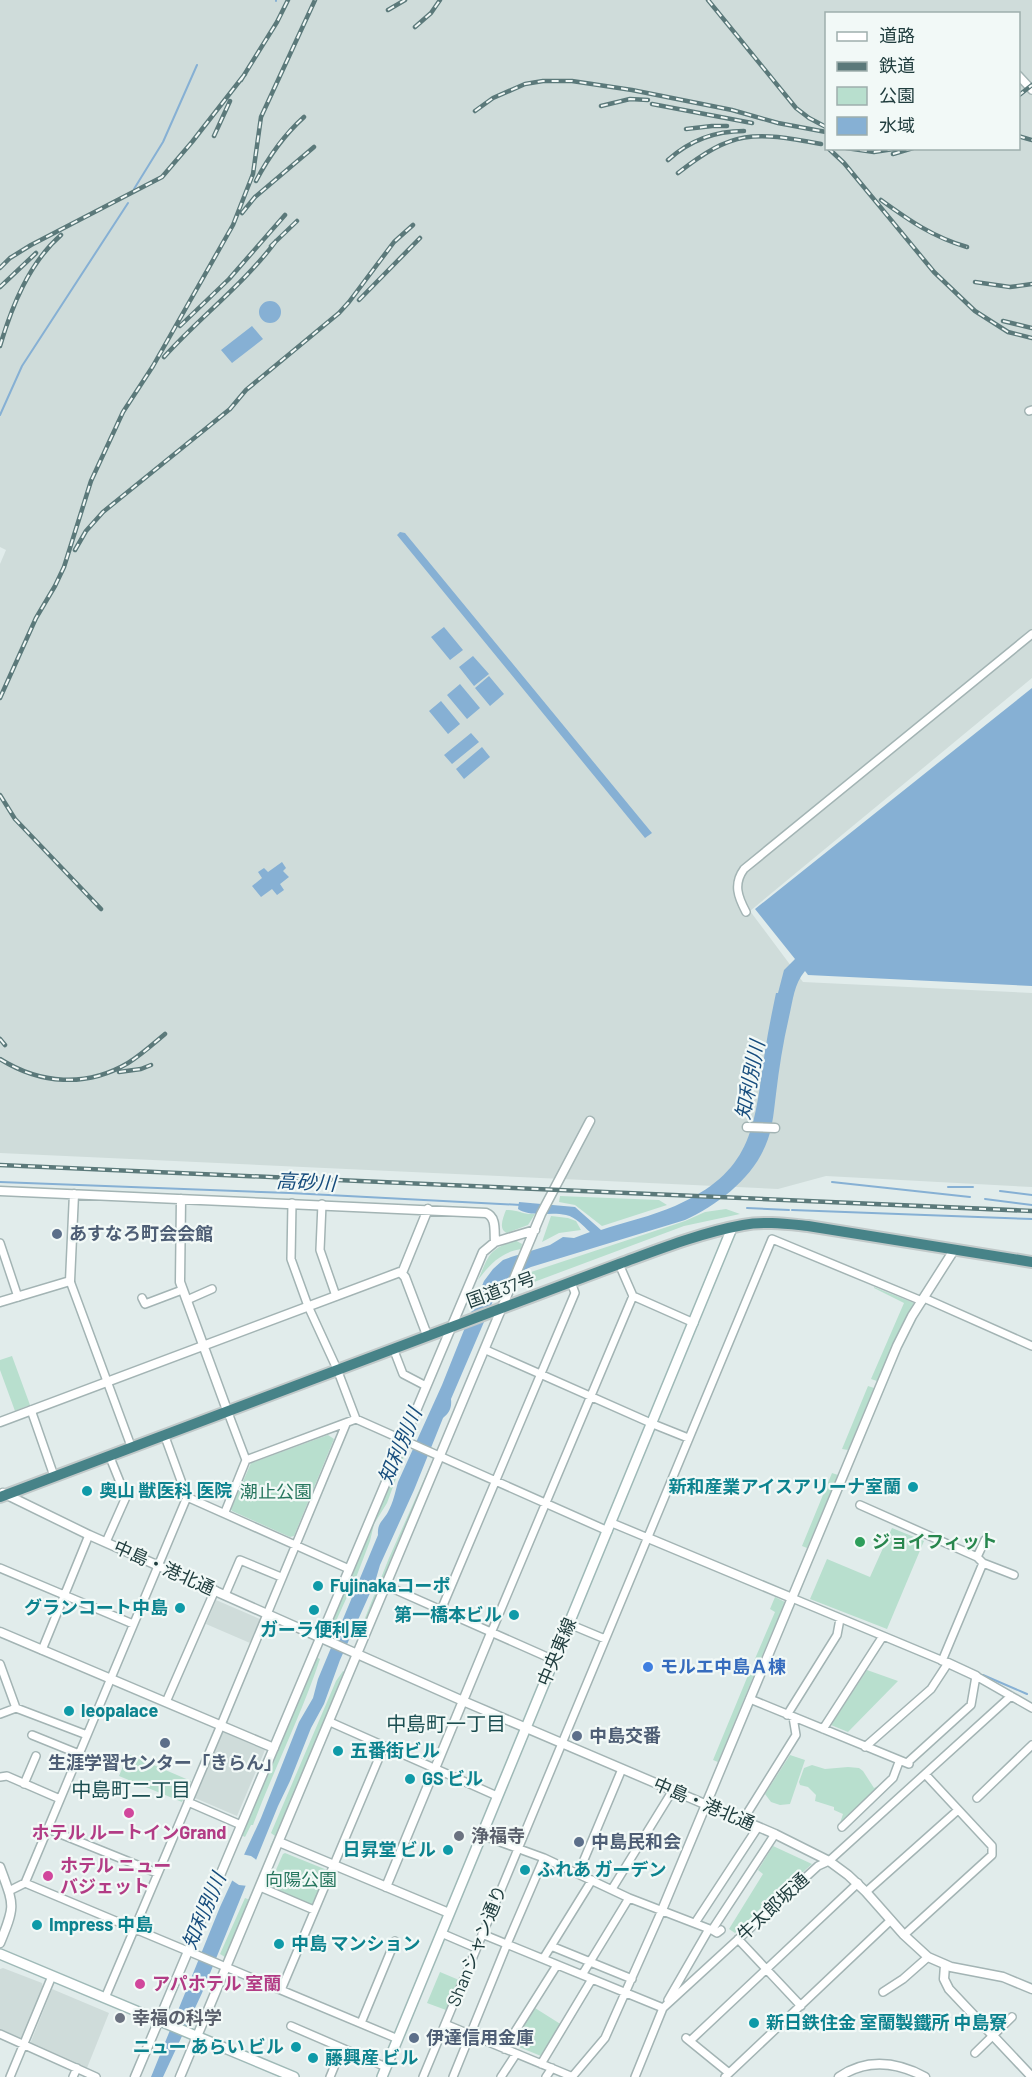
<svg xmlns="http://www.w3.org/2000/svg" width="1032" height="2077" font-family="Barlow,'Noto Sans JP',sans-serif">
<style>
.built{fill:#cfdcda;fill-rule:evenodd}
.green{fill:#b8dfce}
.water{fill:#86b0d4}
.pier{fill:#e1eceb}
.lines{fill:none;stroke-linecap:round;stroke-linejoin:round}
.stream{stroke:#86b0d4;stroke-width:2}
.minor-casing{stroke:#a3b4b4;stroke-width:10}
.tertiary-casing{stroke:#a3b4b4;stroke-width:11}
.secondary-casing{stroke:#9fb9b7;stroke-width:12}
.trunk-casing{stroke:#c1c9c9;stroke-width:14}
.minor{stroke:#fff;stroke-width:7}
.tertiary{stroke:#fff;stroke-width:8}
.secondary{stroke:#fff;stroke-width:9}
.trunk{stroke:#478388;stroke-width:10}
.rail-casing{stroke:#5b797a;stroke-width:4.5}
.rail{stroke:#f2f9f7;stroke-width:2;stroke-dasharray:7;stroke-linecap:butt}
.service-dot{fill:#5c6f8a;stroke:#f2f9f7;stroke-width:2}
.culture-dot{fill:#0f9aa8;stroke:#f2f9f7;stroke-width:2}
.leisure-dot{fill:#2e9e5b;stroke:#f2f9f7;stroke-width:2}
.shop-dot{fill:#3f7fe0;stroke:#f2f9f7;stroke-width:2}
.hotel-dot{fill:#d1479c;stroke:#f2f9f7;stroke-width:2}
.worship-dot{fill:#6b7280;stroke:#f2f9f7;stroke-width:2}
.labels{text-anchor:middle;stroke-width:4.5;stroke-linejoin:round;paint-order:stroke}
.service-label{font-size:18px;font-weight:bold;fill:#4e5e75;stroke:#f2f9f7;text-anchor:start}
.street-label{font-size:18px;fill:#203d3e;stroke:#f2f9f7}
.culture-label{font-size:18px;font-weight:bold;fill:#0d838f;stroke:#f2f9f7;text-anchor:start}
.park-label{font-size:18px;fill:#28775f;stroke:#f2f9f7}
.leisure-label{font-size:18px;font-weight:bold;fill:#27864d;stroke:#f2f9f7;text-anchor:start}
.shop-label{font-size:18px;font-weight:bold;fill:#366cbe;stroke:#f2f9f7;text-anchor:start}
.hotel-label{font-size:18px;font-weight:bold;fill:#b23c85;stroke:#f2f9f7;text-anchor:start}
.worship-label{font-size:18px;font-weight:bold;fill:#5b616d;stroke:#f2f9f7;text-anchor:start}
.water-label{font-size:20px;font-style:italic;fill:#174d7d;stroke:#f2f9f7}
.neighbourhood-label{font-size:20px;fill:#1b4e51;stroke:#f2f9f7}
</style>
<rect width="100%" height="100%" fill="#e1eceb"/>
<path class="built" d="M0 0H1032V678L750 911 803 982 1032 993V1187L826 1176 778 1189 0 1153V564L6 550 0 547ZM826 14H1018V148H826Z
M216 1600 260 1619 250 1643 206 1624Z
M223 1732 265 1750 237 1816 195 1798Z
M3 1968 42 1983 43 1987 21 2039 0 2030V1969Z
M52 1989 109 2013 87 2068 30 2044Z"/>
<path class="green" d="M560 1196 659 1200 667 1205 602 1226 575 1205 559 1202Z
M726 1209 740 1214 684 1226 526 1285 528 1273 685 1221 705 1212Z
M506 1210C517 1209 523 1215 535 1214L528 1225 507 1233C498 1229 503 1218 506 1210Z
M551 1216 568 1218 576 1221 581 1230 559 1233 542 1242Z
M515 1240 522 1244 521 1249C501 1252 489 1265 478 1280 489 1255 488 1250 515 1240Z
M874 1287 914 1303 897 1335 877 1381 871 1379 904 1303 874 1288Z
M12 1356 30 1405 15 1411 0 1370V1360Z
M868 1386 874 1388 848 1450 842 1449Z
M328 1435 334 1439 294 1536 290 1537 232 1511 231 1509 251 1463Z
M402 1453 405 1454 387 1503 374 1524 370 1541 357 1575 336 1621 331 1620Z
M430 1466 433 1467 363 1634 359 1633 389 1558Z
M832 1473 838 1475 807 1548 802 1546Z
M892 1528 924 1541 887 1629 810 1599 827 1559 870 1577Z
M775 1597 785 1602 759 1663 754 1661 775 1612 770 1609Z
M316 1657 320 1659C301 1716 274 1769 253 1825H251L245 1837 241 1835Z
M867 1670 898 1681 848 1732 831 1725Z
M343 1671 346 1673 273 1848 270 1847 275 1836 271 1833 336 1681Z
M749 1673 754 1675 718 1762 713 1760Z
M128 1754 191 1781 182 1802 119 1776Z
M790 1755 805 1760 790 1804 780 1805 771 1802 765 1794Z
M812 1765 825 1769 848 1767 859 1768 863 1771 874 1788 886 1782 840 1823 843 1814 834 1810V1807L815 1801 816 1795 808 1787 800 1785 799 1782 804 1768Z
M773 1846 812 1864 794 1880 791 1879 735 1933 729 1929 763 1874 758 1870Z
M285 1853 327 1870 328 1872 311 1906 268 1888 283 1854Z
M245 1898 250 1900 228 1956 225 1957 220 1954Z
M440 1972 459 1980 446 2010 427 2003Z
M535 2008 562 2025 541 2056 514 2045V2041Z"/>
<path class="water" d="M259 312a11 11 0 1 1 22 0a11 11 0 1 1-22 0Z
M252 326 263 339 232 363 221 350Z
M400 532 405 533 652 833 645 838 397 535Z
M444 627 463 650 450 660 431 637Z
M473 656 489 674 474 686 459 667Z
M489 676 504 694 490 706 475 688Z
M460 684 480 708 467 719 447 695Z
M1032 688V986L808 975 805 971C794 984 793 1000 789 1017 783 1043 779 1068 776 1094 774 1109 773 1125 768 1139 755 1177 719 1204 685 1220L531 1267 510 1276 499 1287 451 1399C452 1408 449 1413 443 1418L414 1490 380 1565 375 1582 340 1660 324 1704 311 1728 290 1781 278 1806 202 1993 163 2077H151L220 1907 261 1818 299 1722 313 1698 318 1679 378 1535C377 1523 383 1521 388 1512 393 1503 395 1493 398 1482L442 1385 474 1305 484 1281 493 1269 503 1260 511 1257 550 1245 563 1237 574 1238 590 1232C583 1226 576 1217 566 1215 551 1211 532 1218 518 1209L519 1202 575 1207 601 1230C625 1222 652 1216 675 1206 754 1171 754 1127 765 1051 768 1032 772 1012 776 993H778L784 970 795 959 755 909Z
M441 701 460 724 448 734 429 711Z
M471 733 479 742 452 764 444 755Z
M482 747 490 757 464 779 456 769Z
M282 862 286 868 283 871 289 877 280 884 284 890 277 895 272 889 261 897 252 886 262 878 258 872 264 868 268 872Z"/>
<path class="pier" d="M241 1854 251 1856 258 1861 248 1886 239 1885 230 1879Z"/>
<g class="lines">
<path class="stream" d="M276 1V0
M134 189 163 142 197 65
M0 415 22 366 128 203
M0 1182 290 1193 521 1205
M832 1182 970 1197
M948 1187H973
M1000 1191 1032 1195
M985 1199 1032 1205
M747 1208 789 1210
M792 1210 1032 1219
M983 1675 1027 1694"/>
<g class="minor-casing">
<path id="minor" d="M1018 75 1032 90
M1029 411 1032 410
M746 912C738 897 733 884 744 869L1032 634
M292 1203 291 1259 308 1306 337 1369 356 1419 608 1531
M322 1204 320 1250 336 1296
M0 1243 18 1297
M619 1264 633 1296 694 1323
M70 1281 131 1446
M142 1298 145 1304 182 1290
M924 1298 1032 1346
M187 1300 212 1289
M393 1348 403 1374 426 1386
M486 1350 653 1424 688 1438
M31 1410 54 1476
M227 1410 246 1460
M187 1497 349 1569
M860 1505 977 1557
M225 1512 246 1460 356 1419
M612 1523 648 1538
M106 1542 126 1497 109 1455
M983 1563 1014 1575
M0 1568 133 1624
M387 1586 554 1660
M225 1595 240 1560 281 1577
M792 1598 948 1663 931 1689 865 1747
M441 1610 575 1293 571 1282
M569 1624 605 1639
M491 1633 633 1296
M42 1650 89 1535
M942 1661 983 1563 977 1557 985 1540
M0 1664 16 1708
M750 1699 909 1764
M166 1702 215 1590
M0 1714 16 1708 87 1735
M787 1715 837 1635 840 1619
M330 1722 497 1796
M823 1729 883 1636
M32 1735 79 1754
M907 1763 971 1705 976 1676 1032 1708
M0 1777 7 1776 60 1799
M24 1784 36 1756
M977 1798 1032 1745
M188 1802 241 1825
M743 1820 796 1735 793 1717
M842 1827 893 1778 899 1762
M48 1829 157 1873
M481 1835 544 1858 629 1898 712 1930
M578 1874 622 1769
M25 1883 398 2039
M260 1887 314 1910
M612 1889 673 1790
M9 1891 25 1883 187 1497 164 1434
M866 1892 958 1810
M695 1923 758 1827
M721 1930 717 1933 712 1930 775 1834
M441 1933 476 1948
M482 1934 663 2008
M904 1935 992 1855V1846L925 1774
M738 1939 801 2006
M551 1946 632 1979
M543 1959 592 1880
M582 1975 629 1898
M281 1990 384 1746
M883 1992 903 1979 928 1957
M105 1998 221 1725 346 1424
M668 2000 709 1929
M663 2008 818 1866 829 1861 1011 1696
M361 2023 395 1941
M445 2024 573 2077
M291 2026 386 2067
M0 2034 96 2077
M686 2038 729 2073
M691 2040 858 1883
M504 2049 557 1965
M975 2053 1012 2017
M541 2064 592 1979
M10 2077 52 1976
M73 2077 77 2068
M330 2077 342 2048
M423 2077 772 1239 922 1301
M453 2077 507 1944 544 1858
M501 2077 516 2054
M546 2077 552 2068
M572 2077 605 2038 662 1910
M635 2077 663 2008
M725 2077 891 1920"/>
</g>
<g class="tertiary-casing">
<path id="tertiary" d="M747 1127 775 1128
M0 1191 486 1213C497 1217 494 1232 495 1242
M181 1199 180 1282 227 1410
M402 1273 428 1209
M0 1302 70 1281 74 1194
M0 1422 400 1272 405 1277 427 1335
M3 1493 89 1535 463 1701 775 1834 829 1861 848 1875 866 1892 904 1935 928 1957 951 1967 1003 1977 1032 1989
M648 1538 792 1598
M0 1632 274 1748
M948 1663 976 1676
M279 1842 449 1913
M0 1867C14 1906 16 1904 0 1943
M386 1887 491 1633
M662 1910 897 1346 912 1316 954 1250
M945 1965 944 1979 949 1989 1032 2077
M135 2077 483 1252 495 1242 535 1230
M180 2077 541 1214 590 1121
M839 2077C867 2058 897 2062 925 2077"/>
</g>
<g class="secondary-casing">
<path id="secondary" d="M0 1954 294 2077
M382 2077 732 1228"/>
</g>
<g class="trunk-casing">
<path id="trunk" d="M0 1497 619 1264C660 1249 700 1233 743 1225 764 1221 787 1224 808 1226L1032 1262"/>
</g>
<use href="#minor" class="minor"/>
<use href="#tertiary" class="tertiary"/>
<use href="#secondary" class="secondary"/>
<use href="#trunk" class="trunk"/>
<g class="rail-casing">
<path id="rail" d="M708 0 796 108 809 118 826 127
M388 10 405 0
M415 27 431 13 440 0
M241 80 277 22 288 0
M1018 96 1032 85
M652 104 752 123
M601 106 630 99 648 100
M475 111 493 98 525 84 543 81H572L632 90 732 110 778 123 826 132
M686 129 712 126H727
M214 136 230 101
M1018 136 1032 140
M828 148 844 163 934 272 975 311 1008 332 1032 338
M846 148 874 152 900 148
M893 154 913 148
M668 160C690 140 715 131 744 131
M678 173C733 130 753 131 821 144
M256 181C269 156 283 136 304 117
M881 200C910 221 933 237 967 247
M242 213 255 197 314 147
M271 246 297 221
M0 268 10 258 31 245 162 177 192 142 245 74
M975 282 1010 287 1032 284
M0 287 36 253
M359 300 420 238
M1003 321 1032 328
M180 326 229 279 285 215
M0 346C12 306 29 263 61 235
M164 357C200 317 244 284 276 241
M75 550 86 531 103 512 230 409 246 390 339 313 349 302 394 242 413 225
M0 698 36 618 55 586 64 567 91 481 123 412 153 366 233 225 253 174 261 117 315 0
M0 795 15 819 101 909
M0 1039 5 1045
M0 1059C40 1084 86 1088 128 1063 141 1055 153 1044 165 1034
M119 1072 141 1069 151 1065
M0 1165 1032 1211"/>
</g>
<use href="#rail" class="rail"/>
</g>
<g class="service-dot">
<circle cx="57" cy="1234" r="6"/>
<circle cx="577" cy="1736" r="6"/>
<circle cx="165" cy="1743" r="6"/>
<circle cx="579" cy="1842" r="6"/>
<circle cx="414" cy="2038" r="6"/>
</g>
<g class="culture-dot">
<circle cx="913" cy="1487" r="6"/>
<circle cx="87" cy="1491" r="6"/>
<circle cx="318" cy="1586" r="6"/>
<circle cx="180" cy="1608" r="6"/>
<circle cx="314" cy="1610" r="6"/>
<circle cx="514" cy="1615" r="6"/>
<circle cx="69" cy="1711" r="6"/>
<circle cx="338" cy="1751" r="6"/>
<circle cx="410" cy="1779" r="6"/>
<circle cx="448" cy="1850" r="6"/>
<circle cx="525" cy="1870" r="6"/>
<circle cx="37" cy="1925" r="6"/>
<circle cx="279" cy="1944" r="6"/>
<circle cx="754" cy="2023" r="6"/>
<circle cx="296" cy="2047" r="6"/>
<circle cx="313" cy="2058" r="6"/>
</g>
<circle class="leisure-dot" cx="860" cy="1542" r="6"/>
<circle class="shop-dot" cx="648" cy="1667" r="6"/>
<g class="hotel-dot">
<circle cx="129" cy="1813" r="6"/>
<circle cx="48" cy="1876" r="6"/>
<circle cx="140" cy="1984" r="6"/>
</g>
<g class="worship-dot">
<circle cx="459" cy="1836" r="6"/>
<circle cx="120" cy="2018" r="6"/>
</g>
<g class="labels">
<g class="service-label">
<text x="69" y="1240">あすなろ町会会館</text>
<text x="589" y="1742">中島交番</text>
<text x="165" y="1769" text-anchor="middle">生涯学習センター「きらん」</text>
<text x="591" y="1848">中島民和会</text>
<text x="426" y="2044">伊達信用金庫</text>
</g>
<g class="street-label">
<text transform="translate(501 1290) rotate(-20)" y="6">国道37号</text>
<text transform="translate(164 1568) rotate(24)" y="6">中島・港北通</text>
<text transform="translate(557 1652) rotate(-67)" y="6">中央東線</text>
<text transform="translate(704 1804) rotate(23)" y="6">中島・港北通</text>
<text transform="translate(773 1907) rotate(-43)" y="6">牛太郎坂通</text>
<text transform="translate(477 1946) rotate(-68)" y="6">Shanシャン通り</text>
</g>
<g class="culture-label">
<text x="901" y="1493" text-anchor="end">新和産業アイスアリーナ室蘭</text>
<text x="99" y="1497">奥山 獣医科 医院</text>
<text x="330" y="1592">Fujinakaコーポ</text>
<text x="168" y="1614" text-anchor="end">グランコート中島</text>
<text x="502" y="1621" text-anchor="end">第一橋本ビル</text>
<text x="314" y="1636" text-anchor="middle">ガーラ便利屋</text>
<text x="81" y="1717">leopalace</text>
<text x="350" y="1757">五番街ビル</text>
<text x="422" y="1785">GS ビル</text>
<text x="436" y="1856" text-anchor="end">日昇堂 ビル</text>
<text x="537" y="1876">ふれあ ガーデン</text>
<text x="49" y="1931">Impress 中島</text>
<text x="291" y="1950">中島 マンション</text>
<text x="766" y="2029">新日鉄住金 室蘭製鐵所 中島寮</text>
<text x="284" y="2053" text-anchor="end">ニュー あらい ビル</text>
<text x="325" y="2064">藤興産 ビル</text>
</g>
<g class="park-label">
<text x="276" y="1498">潮止公園</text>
<text x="301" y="1886">向陽公園</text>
</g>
<g class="leisure-label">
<text x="872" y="1548">ジョイフィット</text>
</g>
<g class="shop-label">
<text x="660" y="1673">モルエ中島Ａ棟</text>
</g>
<g class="hotel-label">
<text x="129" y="1839" text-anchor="middle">ホテル ルートインGrand</text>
<text x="60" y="1872">ホテル ニュー<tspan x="60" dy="21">バジェット</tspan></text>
<text x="152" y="1990">アパホテル 室蘭</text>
</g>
<g class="worship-label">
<text x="471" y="1842">浄福寺</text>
<text x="132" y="2024">幸福の科学</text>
</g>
<g class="water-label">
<text transform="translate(750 1080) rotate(-79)" y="7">知利別川</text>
<text transform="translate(306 1182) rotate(3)" y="7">高砂川</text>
<text transform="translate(400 1446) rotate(-67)" y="7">知利別川</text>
<text transform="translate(204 1911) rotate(-67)" y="7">知利別川</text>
</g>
<g class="neighbourhood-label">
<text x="446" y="1731">中島町一丁目</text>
<text x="131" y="1797">中島町二丁目</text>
</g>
</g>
<rect x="825" y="12" width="195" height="138" fill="#f2f9f7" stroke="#9eaead" stroke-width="1.5"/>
<rect x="837" y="32" width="30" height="9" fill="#ffffff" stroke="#9eaead" stroke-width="1.5"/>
<text x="879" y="42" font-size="18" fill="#203d3e">道路</text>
<rect x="837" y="62" width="30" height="9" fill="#5b797a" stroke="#9eaead" stroke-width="1.5"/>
<text x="879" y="72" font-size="18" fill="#203d3e">鉄道</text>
<rect x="837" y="87" width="30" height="18" fill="#b8dfce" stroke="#9eaead" stroke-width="1.5"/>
<text x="879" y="102" font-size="18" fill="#203d3e">公園</text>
<rect x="837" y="117" width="30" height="18" fill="#86b0d4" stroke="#9eaead" stroke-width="1.5"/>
<text x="879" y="132" font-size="18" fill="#203d3e">水域</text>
</svg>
